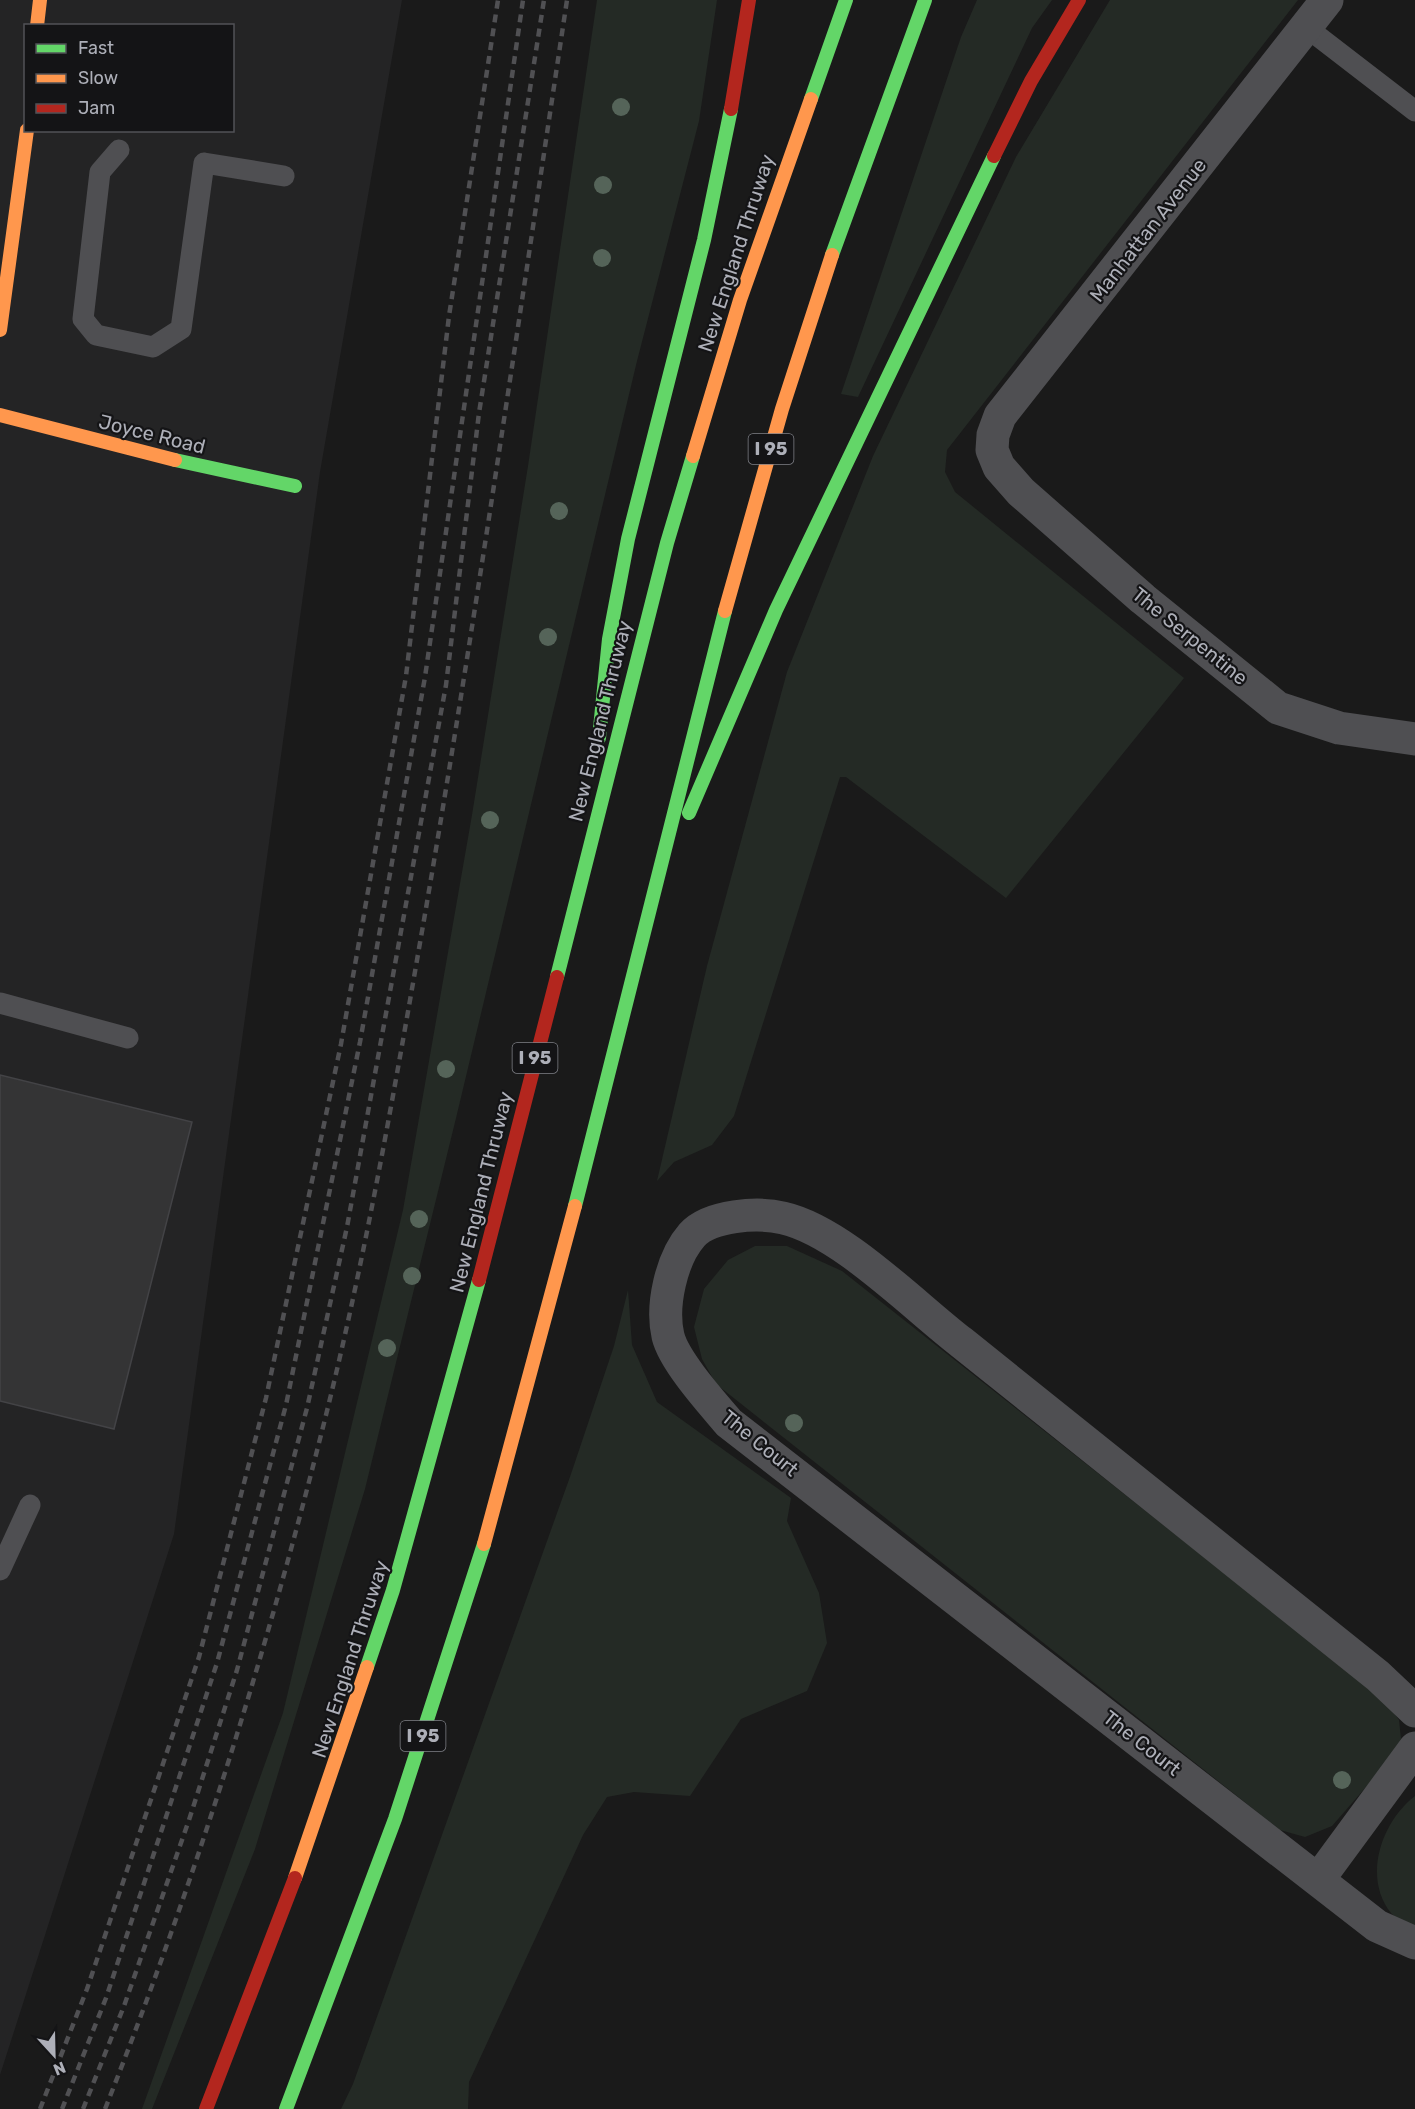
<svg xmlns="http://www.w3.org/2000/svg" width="1415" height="2109" font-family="Rubik,sans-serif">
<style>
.built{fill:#242425;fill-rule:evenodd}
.green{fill:#242a25}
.building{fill:#343435;stroke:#434346;stroke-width:1.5}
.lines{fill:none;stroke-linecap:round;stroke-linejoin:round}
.lane{stroke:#4f4f52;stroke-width:21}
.street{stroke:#4f4f52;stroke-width:33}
.fast{stroke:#63d668;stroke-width:14}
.slow{stroke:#ff974d;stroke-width:14}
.jam{stroke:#b3261e;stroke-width:14}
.rail{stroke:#505053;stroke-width:4.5;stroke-dasharray:8 6;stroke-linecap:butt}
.tree{fill:#556459}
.labels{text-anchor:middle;stroke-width:4.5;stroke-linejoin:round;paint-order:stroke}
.shield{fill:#141416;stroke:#7f8087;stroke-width:1.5}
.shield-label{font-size:18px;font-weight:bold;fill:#adafb8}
.street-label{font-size:20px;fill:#adafb8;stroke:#141416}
</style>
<rect width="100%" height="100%" fill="#1a1a1a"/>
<path class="built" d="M0 0H402L320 472 174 1534 0 2075ZM26 26H232V130H26Z"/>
<path class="green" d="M597 0H717L699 121 637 361 457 1114 365 1489 255 1849 152 2109H142L283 1713 403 1210 472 815 528 466Z
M977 0H1052L1032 28 858 397 841 394 961 37Z
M1110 0H1298L947 450 945 472 955 492 1184 678 1006 898 846 777H840L734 1116 712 1145 674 1162 657 1181 707 966 787 672 873 456 1016 157Z
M755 1246H787L842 1271 1385 1700 1399 1720 1401 1739 1393 1756 1332 1826 1305 1837 1280 1830 716 1384 702 1359 694 1327 704 1289 728 1260Z
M628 1290 632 1345 657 1402 791 1498 787 1521 819 1593 827 1643 807 1691 741 1719 690 1796 634 1792 607 1797 583 1835 469 2082 468 2109H341L353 2084 571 1474 614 1346Z
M1415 1796V1927C1407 1923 1396 1919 1391 1913 1362 1877 1382 1821 1415 1796Z"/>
<path class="building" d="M0 1075 192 1122 114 1429 0 1401Z"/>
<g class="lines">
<path class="lane" d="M1306 27 1415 111
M119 150 100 172 83 319 96 335 153 347 181 329 204 163 284 176
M0 1003 128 1038
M0 1570 30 1505"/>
<path class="street" d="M1327 0 1000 416 993 435 992 450 999 467 1021 492 1143 599 1278 708 1339 728 1415 739
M1415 1711 1378 1676C1239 1564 1100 1453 961 1342 913 1305 841 1231 783 1218 758 1212 710 1215 692 1235 671 1259 661 1306 668 1336 674 1361 712 1403 729 1423L1377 1926 1415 1943
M1318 1880 1415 1748"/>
<path class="fast" d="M811 99 846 0
M832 255 925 0
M175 460 295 486
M599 738 609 639 628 539 704 240 731 109
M689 813 776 610 994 156
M557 977 667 543 693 456
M575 1206 725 611
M367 1667 393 1590 479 1280
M286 2109 395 1819 484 1544"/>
<path class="slow" d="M37 26 40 0
M0 330 27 130
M0 415 175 460
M693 456 740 300 811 99
M725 611 782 409 832 255
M484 1544 575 1206
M295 1878 367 1667"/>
<path class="jam" d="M731 109 749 0
M994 156 1031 81 1079 0
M479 1280 557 977
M206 2109 295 1878"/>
<path class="rail" d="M40 2109 87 1989 199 1657 266 1398 341 1044 406 676 449 316 498 0
M62 2109 106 1998 217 1663 286 1405 360 1042 425 677 523 0
M83 2109 124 2006 189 1820 237 1670 307 1408 347 1227 446 685 479 413 544 0
M105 2109C195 1882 267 1652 326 1415 367 1250 396 1081 425 914 477 610 521 305 567 0"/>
</g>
<g class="tree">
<circle cx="621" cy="107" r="9"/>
<circle cx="603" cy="185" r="9"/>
<circle cx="602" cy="258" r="9"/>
<circle cx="559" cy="511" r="9"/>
<circle cx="548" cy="637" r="9"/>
<circle cx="490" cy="820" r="9"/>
<circle cx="446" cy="1069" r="9"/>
<circle cx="419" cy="1219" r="9"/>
<circle cx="412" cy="1276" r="9"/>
<circle cx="387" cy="1348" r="9"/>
<circle cx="794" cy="1423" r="9"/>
<circle cx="1342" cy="1780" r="9"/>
</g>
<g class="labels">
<g class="shield">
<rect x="748.5" y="434" width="45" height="30" rx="4.5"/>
<rect x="512.5" y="1043" width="45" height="30" rx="4.5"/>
<rect x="400.5" y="1721" width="45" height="30" rx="4.5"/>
</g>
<g class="shield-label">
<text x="771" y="455">I 95</text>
<text x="535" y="1064">I 95</text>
<text x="423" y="1742">I 95</text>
</g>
<g class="street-label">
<text transform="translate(1148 230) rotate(-52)" y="7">Manhattan Avenue</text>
<text transform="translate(736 253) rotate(-72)" y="7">New England Thruway</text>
<text transform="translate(152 434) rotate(14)" y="7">Joyce Road</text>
<text transform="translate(1190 636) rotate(39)" y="7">The Serpentine</text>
<text transform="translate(600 721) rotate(-76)" y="7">New England Thruway</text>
<text transform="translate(481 1192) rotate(-76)" y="7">New England Thruway</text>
<text transform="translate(760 1443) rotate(39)" y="7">The Court</text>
<text transform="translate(350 1659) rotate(-72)" y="7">New England Thruway</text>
<text transform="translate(1142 1743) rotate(38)" y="7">The Court</text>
</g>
</g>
<rect x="24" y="24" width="210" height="108" fill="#141416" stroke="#515257" stroke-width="1.5"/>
<rect x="36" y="44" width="30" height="9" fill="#63d668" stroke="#515257" stroke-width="1.5"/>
<text x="78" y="54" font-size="18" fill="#adafb8">Fast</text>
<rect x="36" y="74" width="30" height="9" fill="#ff974d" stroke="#515257" stroke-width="1.5"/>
<text x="78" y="84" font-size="18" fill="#adafb8">Slow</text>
<rect x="36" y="104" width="30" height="9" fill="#b3261e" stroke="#515257" stroke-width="1.5"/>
<text x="78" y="114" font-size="18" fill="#adafb8">Jam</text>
<g transform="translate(54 2055) rotate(158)" stroke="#141416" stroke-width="4.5" paint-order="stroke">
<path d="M0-4.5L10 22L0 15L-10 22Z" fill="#adafb8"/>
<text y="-9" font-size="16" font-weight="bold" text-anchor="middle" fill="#adafb8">N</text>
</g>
</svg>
